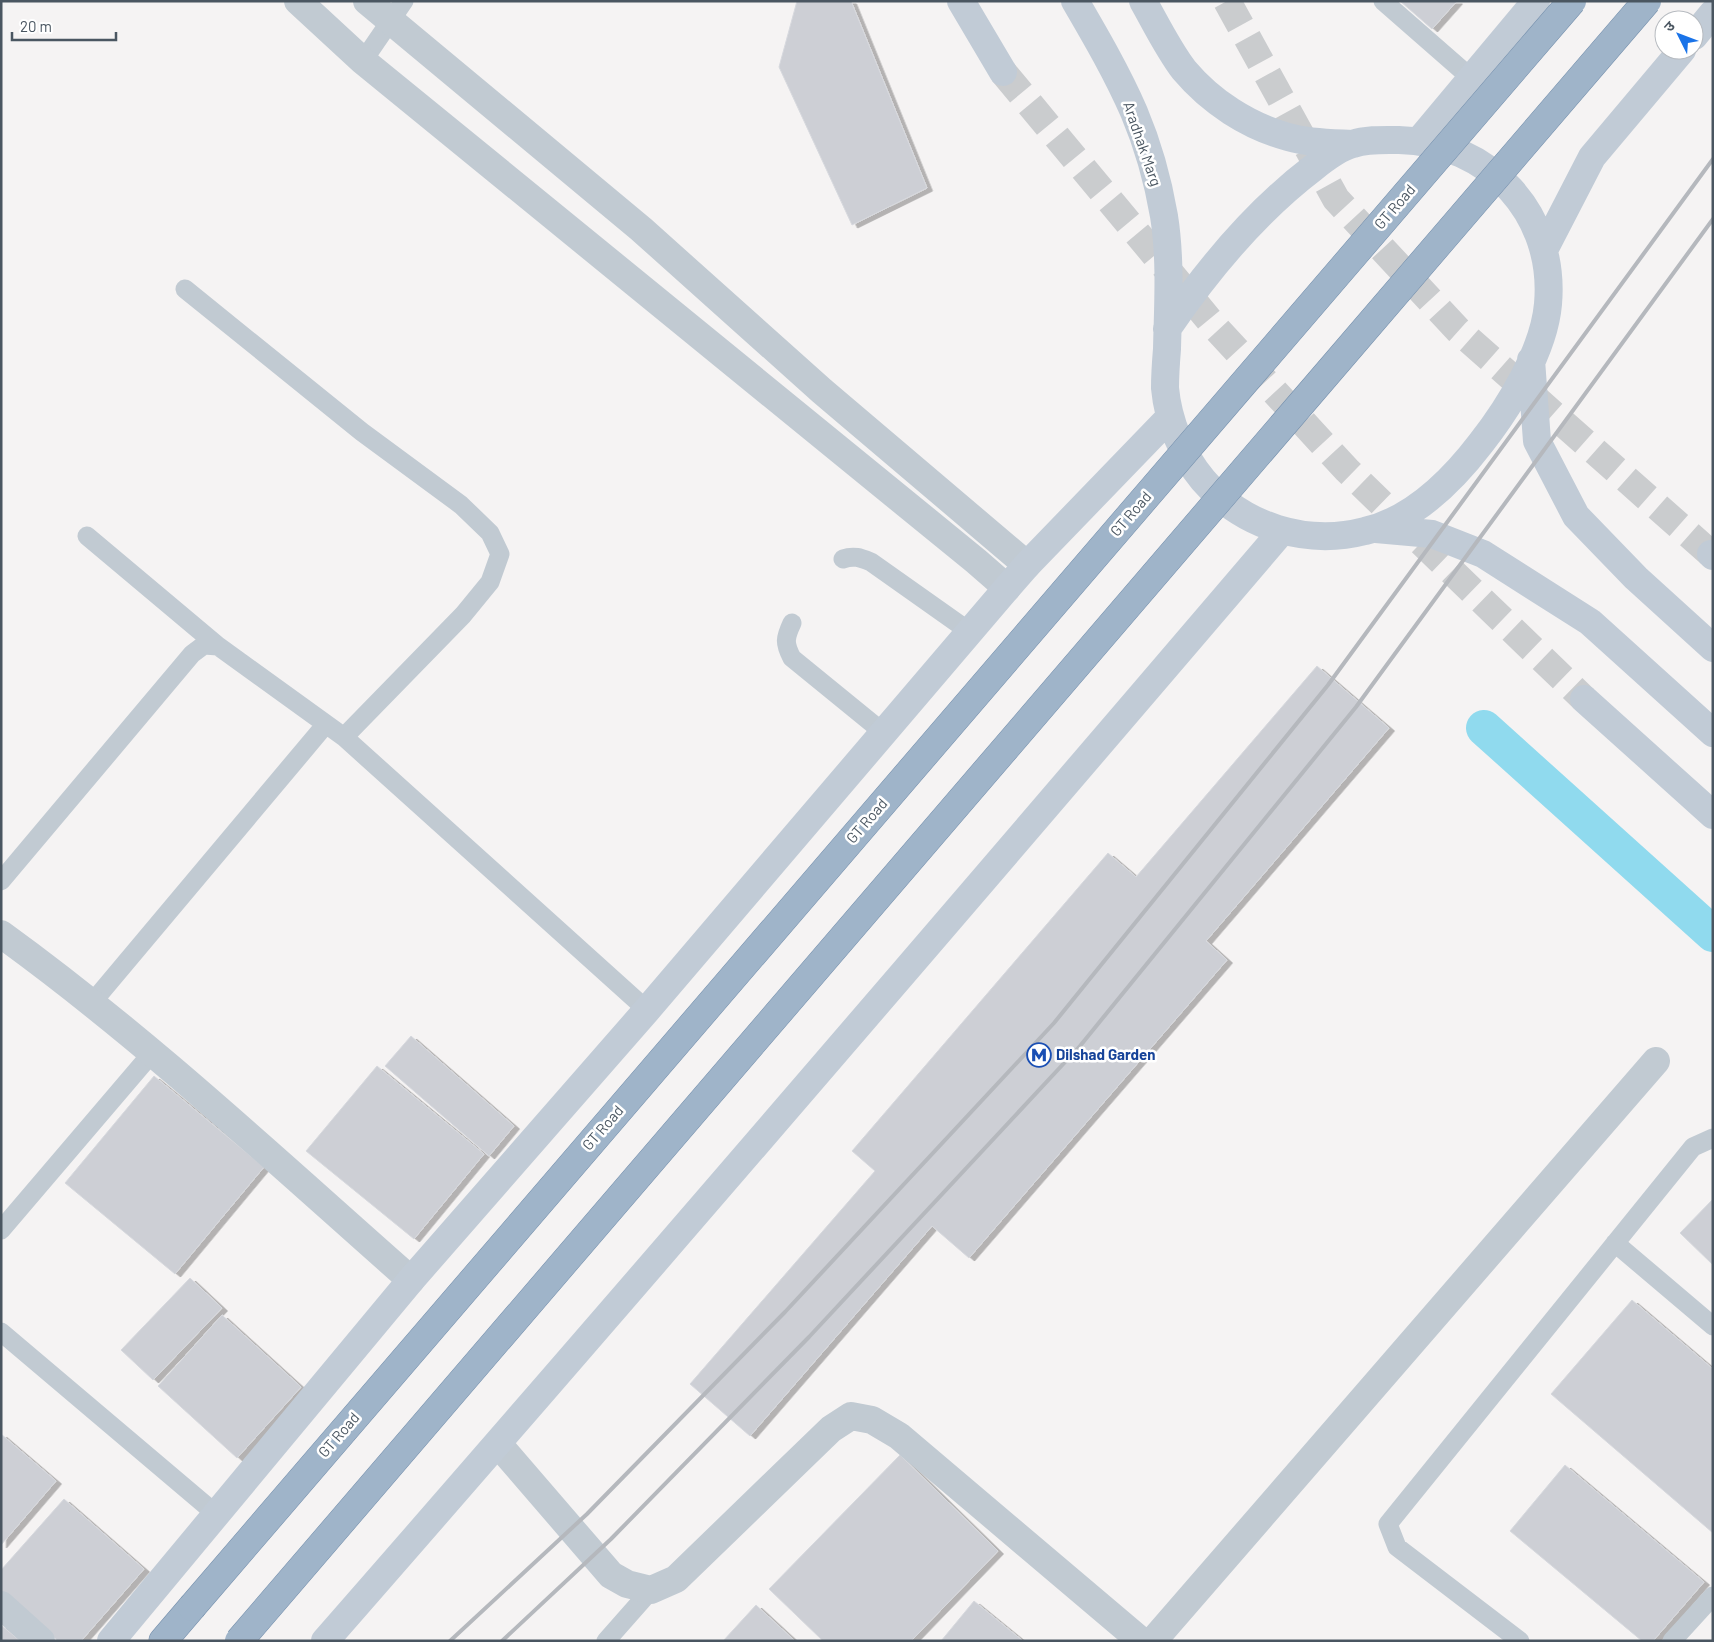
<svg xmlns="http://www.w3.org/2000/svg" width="1714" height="1642" font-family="Barlow,'Noto Sans Devanagari',sans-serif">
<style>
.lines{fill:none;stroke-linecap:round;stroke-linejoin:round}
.canal{stroke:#90daee;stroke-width:36}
.building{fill:#cdcfd5;stroke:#d7d9de;filter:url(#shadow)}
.secondary-tunnel{stroke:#caccce;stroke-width:28;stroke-dasharray:28 14;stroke-linecap:butt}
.trunk-casing{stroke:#7690ad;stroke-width:29}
.service{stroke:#c1cad2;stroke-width:19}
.minor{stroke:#c1cad2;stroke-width:28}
.tertiary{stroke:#c1cad2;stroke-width:28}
.secondary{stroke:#c1cbd6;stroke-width:28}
.trunk{stroke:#9fb4c9;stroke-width:28}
.rail{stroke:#b5b8bd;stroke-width:4}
.trunk-bridge-casing{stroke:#7690ad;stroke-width:29;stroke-linecap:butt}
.trunk-bridge{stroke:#9fb4c9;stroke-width:28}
.labels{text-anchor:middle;stroke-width:5;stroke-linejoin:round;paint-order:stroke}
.street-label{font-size:15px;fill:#4a5661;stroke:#fff}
.transit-label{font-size:15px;font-weight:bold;fill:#164399;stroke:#fff;text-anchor:start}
</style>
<defs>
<filter id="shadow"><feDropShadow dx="5.5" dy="3" stdDeviation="0" flood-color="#0004"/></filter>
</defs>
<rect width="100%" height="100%" fill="#f5f3f3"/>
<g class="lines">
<path class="canal" d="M1484 728 1713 934"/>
</g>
<path class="building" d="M797 1H851L927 188 852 225 779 67Z
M1400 1H1457L1432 29Z
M1317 666 1389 728 1206 941 1227 960 969 1258 932 1226 750 1436 690 1384 875 1171 852 1151 1108 853 1136 877Z
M411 1036 514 1126 489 1156 385 1066Z
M377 1066 484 1154 414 1239 306 1151Z
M154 1076 264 1167 175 1274 65 1183Z
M1713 1199V1265L1680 1233Z
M190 1278 222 1308 153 1380 121 1350Z
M1632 1300 1713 1369V1533L1551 1394Z
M222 1315 301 1387 237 1458 158 1386Z
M1 1434 56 1481 1 1545Z
M900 1455 998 1551 911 1641H823L769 1589Z
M1565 1465 1704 1582 1653 1641H1642L1510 1531Z
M64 1499 144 1569 81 1641H58L1 1591V1570Z
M974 1601 1023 1641H941Z
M756 1605 795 1641H723Z
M1 1625 20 1641H1Z"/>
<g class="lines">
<path class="secondary-tunnel" d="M1227 1 1336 199 1458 330 1711 554
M1003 72 1215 327 1347 470 1584 699"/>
<g class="trunk-casing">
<path id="trunk" d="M163 1641 192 1607"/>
</g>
<path class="service" d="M1383 1 1471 78
M363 61 404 1
M185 289 362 432 461 505 490 533 500 554 490 582 463 615 344 737
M87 536 218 646
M843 559C854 555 861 558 871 562L970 632
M792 623C785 638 784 643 792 658L884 733
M1 881 192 654 204 645 218 646 344 737 647 1010
M91 1004 326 724
M1 1230 152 1053
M1615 1243 1713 1326
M1 1332 216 1514
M606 1641 651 1590
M1520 1641 1397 1547 1388 1524 1693 1147 1713 1138
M1672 1641 1713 1596"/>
<path class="minor" d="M1 934C146 1039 277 1162 411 1280
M498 1444 611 1575 627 1584 651 1590 676 1579 831 1429 851 1416 872 1420 899 1436 1141 1641
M1 1605 41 1641
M1153 1641 1656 1061"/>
<path class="tertiary" d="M298 1 363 61 976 561 1007 588
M367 1 641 229 822 391 1027 565"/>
<path class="secondary" d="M961 1 1003 72
M1075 1C1096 37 1117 73 1134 112 1148 145 1158 181 1164 216 1171 260 1168 305 1167 349 1166 361 1165 375 1165 388 1168 421 1182 455 1203 480 1243 527 1307 546 1365 531 1413 520 1452 481 1481 443 1509 407 1544 351 1548 304 1556 214 1489 142 1399 140 1385 140 1367 139 1353 144 1341 147 1323 160 1313 168 1255 212 1208 269 1167 329
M1143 1C1156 24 1168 49 1184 70 1211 102 1248 126 1288 137 1309 143 1331 143 1352 144
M1694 36 1713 13
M1419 141 1536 1
M1544 250 1592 157 1682 50
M1531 360 1537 441 1576 516 1636 578 1713 648
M1376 529 1432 534 1483 554 1590 622 1713 733
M1711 554 1713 556
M1584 699 1713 815
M111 1641 411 1280 647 1010 1007 588 1027 565 1170 417
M325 1641C647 1273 965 902 1282 531"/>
<use href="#trunk" class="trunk"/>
<path class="rail" d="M450 1641 587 1514 785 1312 1054 1023 1328 685 1713 159
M502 1641 611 1539 809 1337 1080 1046 1356 707 1713 219"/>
<g class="trunk-bridge-casing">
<path id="trunk-bridge" d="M192 1607 1572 1
M239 1641 1647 1"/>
</g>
<use href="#trunk-bridge" class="trunk-bridge"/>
</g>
<defs>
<g id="metro-ring" transform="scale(1.25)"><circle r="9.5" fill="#fff" stroke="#1a4fb4" stroke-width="1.5"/><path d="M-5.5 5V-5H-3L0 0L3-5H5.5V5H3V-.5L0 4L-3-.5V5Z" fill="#1a4fb4"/></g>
</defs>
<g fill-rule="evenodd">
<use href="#metro-ring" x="1039" y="1055"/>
</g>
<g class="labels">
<g class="street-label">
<text transform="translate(1142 144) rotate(71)" y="5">Aradhak Marg</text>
<text transform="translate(1395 207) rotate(-49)" y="5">GT Road</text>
<text transform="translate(1131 514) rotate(-49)" y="5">GT Road</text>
<text transform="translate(867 821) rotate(-49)" y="5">GT Road</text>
<text transform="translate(603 1128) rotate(-49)" y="5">GT Road</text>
<text transform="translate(339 1435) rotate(-49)" y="5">GT Road</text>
</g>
<g class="transit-label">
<text x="1056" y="1060">Dilshad Garden</text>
</g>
</g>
<rect width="1714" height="1642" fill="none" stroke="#4a5661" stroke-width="5"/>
<g transform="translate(1679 35) rotate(312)"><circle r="24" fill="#ffffff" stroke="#b7bbc0"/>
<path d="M0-4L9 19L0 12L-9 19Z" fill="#1a73e8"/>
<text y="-8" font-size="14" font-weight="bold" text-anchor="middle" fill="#4a5661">उ</text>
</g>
<path d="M12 32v8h104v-8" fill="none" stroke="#4a5661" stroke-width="2.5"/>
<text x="20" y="32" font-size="15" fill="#4a5661" stroke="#ffffff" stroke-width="4" paint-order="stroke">20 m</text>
</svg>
